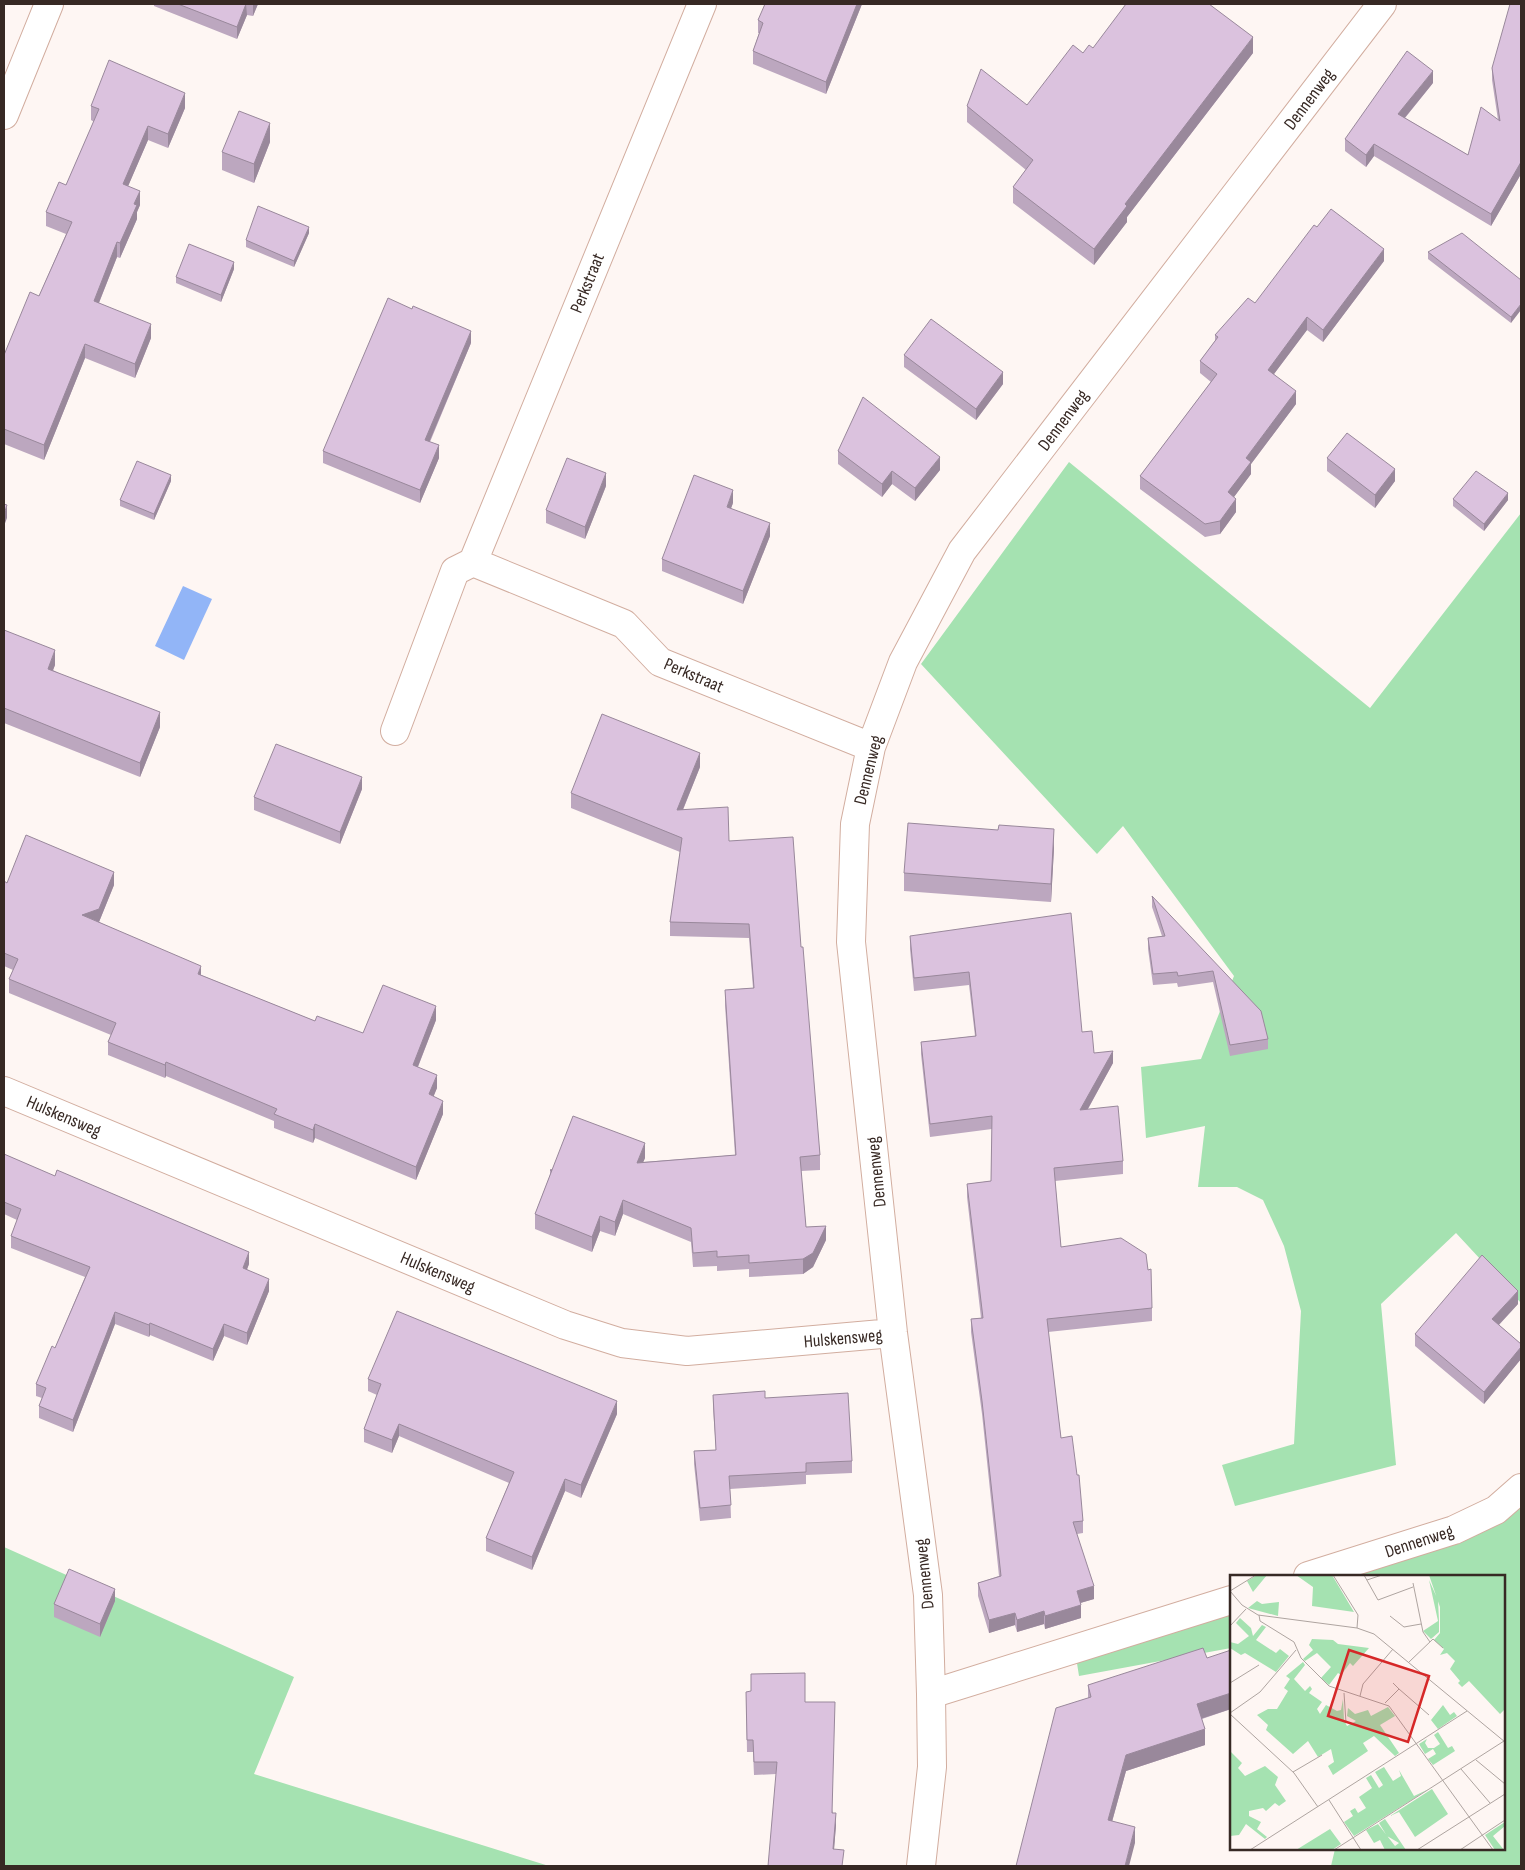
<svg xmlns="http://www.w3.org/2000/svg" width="1525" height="1870" font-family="'Sofia Sans Condensed',sans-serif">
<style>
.green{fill:#a5e2b1}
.water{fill:#92b5f7}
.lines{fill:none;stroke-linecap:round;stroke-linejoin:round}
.street-casing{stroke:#d2ad9f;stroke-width:30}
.secondary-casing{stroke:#d2ad9f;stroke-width:30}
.street{stroke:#fff;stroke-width:28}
.secondary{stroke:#fff;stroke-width:28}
.wall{fill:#bca7bf}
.shaded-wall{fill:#99889b}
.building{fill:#dbc2de;stroke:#99889b}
.labels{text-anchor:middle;stroke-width:4;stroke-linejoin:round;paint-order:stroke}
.street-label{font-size:18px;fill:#372924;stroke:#fff}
.inset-road{fill:none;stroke:#aea4a0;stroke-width:1}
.view{fill:#d62828;fill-opacity:0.15;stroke:#d62828;stroke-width:2.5}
.inset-edge{fill:none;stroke:#372924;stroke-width:2.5}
</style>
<rect width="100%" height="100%" fill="#fef6f3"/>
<path class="green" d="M1069 462 1370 708 1521 513V1303L1456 1233 1381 1304 1396 1465 1235 1506 1222 1465 1294 1444 1301 1311 1284 1246 1263 1200 1237 1187H1198L1205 1126 1146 1138 1141 1067 1201 1059 1234 976 1123 826 1097 854 921 664Z
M1521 1496V1866H1331L1335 1849H1504V1576H1326Z
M4 1547 294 1677 254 1774 549 1866H4Z
M1231 1607V1648L1079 1676 1076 1657Z"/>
<path class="water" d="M183 586 212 599 184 660 155 646Z"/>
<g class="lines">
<g class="street-casing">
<path id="street" d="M473 562 702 4
M395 731 455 571 473 562 624 624 660 662 871 747
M4 1091 565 1325 622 1343 687 1351 893 1333
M1308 1576 1454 1530 1496 1510 1521 1488
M931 1694 1231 1600
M921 1866 932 1767 931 1694 928 1595 893 1333 851 942 855 824 871 747 903 662 962 551 1382 4"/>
</g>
<g class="secondary-casing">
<path id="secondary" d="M4 115 49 4"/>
</g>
<use href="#street" class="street"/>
<use href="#secondary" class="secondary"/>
</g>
<path class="wall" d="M154 4H258L253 16 247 15 237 39 154 6Z
M862 4 826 94 753 64V51L759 33H758V20Z
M1521 4V174L1491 226 1374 156 1366 167 1345 151V139L1433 83 1405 118 1468 155 1498 120 1492 80V68Z
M1093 48 1253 53 1127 217V222L1094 265 1013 203V187L1026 170 967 122V106L1027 105 1083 53Z
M91 106 185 108 168 148 148 140 128 186 140 205 137 212V219L120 258 117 257 99 303 151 338 135 378 85 358 44 460 4 444V355L39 296 66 234 46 226V212L66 185 94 122 91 120Z
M270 142 254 183 222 170V152Z
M309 233 294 267 246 247V240Z
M1428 252 1521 280 1511 323 1428 259Z
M1384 261 1323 342 1307 330 1274 374 1296 404 1251 464V474L1234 497 1236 512 1220 534 1205 537 1140 489V476L1211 382 1200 373V361L1215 341V335L1255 303Z
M234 269 221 302 176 283V277Z
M471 343 430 442 439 458 420 503 323 463V451Z
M904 355 1003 384 976 420 904 367Z
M838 451 940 470 915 501 892 484 882 497 838 464Z
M1327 458 1395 481 1375 508 1327 471Z
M171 481 154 520 120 506V500Z
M606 486 585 539 546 523V510Z
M1453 499 1508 500 1484 531 1453 506Z
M733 503 731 508 770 536 743 604 662 571V559Z
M4 630 55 665 53 670 160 727 140 777 4 723Z
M700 767 683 810 729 841 801 947 820 1155V1170L801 1171 806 1227 826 1240 813 1267 803 1274 749 1277V1269L717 1271V1266L693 1267 691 1242 623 1214 615 1236 600 1231 592 1252 535 1229V1214L550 1175V1170L645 1158 643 1162 735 1155 725 1005V990L753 988 749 938 670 936V922L680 852 571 808V793Z
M362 789 340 844 254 810V797Z
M1054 848 1051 902 904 891V873Z
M4 881 7 883 114 885 99 922 201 975 315 1021 363 1033 436 1020 418 1067 437 1088 433 1096 443 1114 416 1180 315 1138 313 1143 274 1128V1121L166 1076 165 1078 108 1055V1042L111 1035 9 993V979L13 970 4 966Z
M1152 896 1268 1039V1049L1230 1056 1213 982 1178 987 1177 983 1153 985 1148 949V938L1162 936 1152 907Z
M910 936 1082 1032 1094 1053 1113 1063 1088 1109 1123 1161V1174L1055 1181 1061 1247 1152 1308V1321L1048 1332 1061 1438 1083 1521V1533L1077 1534 1094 1599 1080 1603 1081 1618 1045 1629 1044 1624 1017 1632 1015 1625 989 1633 978 1596V1583L999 1576 982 1414 971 1332V1319L981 1318 967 1197V1184L991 1181 992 1129 930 1137 921 1054V1042L975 1036 969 985 914 991 910 949Z
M4 1154 249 1264 247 1269 269 1291 247 1345 224 1336 213 1361 150 1335 149 1337 115 1324 73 1432 39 1418V1406L42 1398 36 1396V1384L55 1348 85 1277 11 1248V1236L17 1220 4 1214Z
M1518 1304 1499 1325 1521 1344V1359L1484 1404 1415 1346V1334Z
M368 1379 617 1414 581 1498 565 1491 532 1570 486 1551V1538L509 1483 399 1436 392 1453 364 1442V1429L377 1395 368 1391Z
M713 1395 765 1398 852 1461V1473L806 1475V1484L730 1489 731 1518 700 1521 694 1464V1451L716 1450 713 1408Z
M115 1601 100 1637 54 1617V1604Z
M1207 1658 1231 1709 1202 1719 1205 1745 1126 1771 1112 1822 1135 1843 1016 1866 1088 1698V1685Z
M746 1692 805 1702 836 1825 834 1849 844 1863 776 1774 754 1775 753 1752H747Z"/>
<path class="shaded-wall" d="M246 4 247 15 237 39V27Z
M253 4H258L253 16Z
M857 4H862L826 94V82Z
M1253 37V53L1127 217V222L1094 265V249L1125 204Z
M1433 71V83L1398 126V114Z
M185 93V108L168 148V134Z
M270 123V142L254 183V164Z
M148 126V140L123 198V184Z
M1374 144V156L1366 167V155Z
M1521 162V174L1491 226V214Z
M140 191V205L137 212V219L120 258V243L134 204Z
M309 227V233L294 267V261Z
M117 242V257L94 315V301Z
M1384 249V261L1323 342V330Z
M234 262V269L221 302V295Z
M1521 304V310L1511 323V317Z
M1307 317V330L1268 382V370Z
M151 324V338L135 378V364Z
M471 331V343L425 452V440Z
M85 344V358L44 460V445Z
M1003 372V384L976 420V409Z
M1296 391V404L1251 464V474L1228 505V492L1246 458Z
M439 445V458L420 503V490Z
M940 457V470L915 501V488Z
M1395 469V481L1375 508V495Z
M892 471V484L882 497V484Z
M606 473V486L585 539V527Z
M171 475V481L154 520V514Z
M733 490V503L727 519V507Z
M1508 493V500L1484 531V524Z
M1236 499V512L1220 534V521Z
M7 505V518L4 526V514Z
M770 523V536L743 604V591Z
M55 650V665L48 683V669Z
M160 712V727L140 777V763Z
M700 753V767L677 824V810Z
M362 777V789L340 844V832Z
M1054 829V848L1051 902V884Z
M114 872V885L99 922 82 915Z
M201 966V979L198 974Z
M436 1006V1020L413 1079V1065Z
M1113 1051V1063L1080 1123V1110Z
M166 1062V1076L165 1078V1065Z
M437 1075V1088L429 1108V1094Z
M443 1101V1114L416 1180V1167Z
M315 1124V1138L313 1143V1130Z
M645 1143V1158L637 1177V1163Z
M623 1200V1214L615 1236V1222Z
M600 1216V1231L592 1252V1237Z
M826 1226V1240L813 1267 803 1274V1259Z
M249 1252V1264L243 1280V1268Z
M269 1279V1291L247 1345V1333Z
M1518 1291V1304L1492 1332V1319Z
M115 1312V1324L73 1432V1420Z
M150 1323V1335L149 1337V1325Z
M224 1324V1336L213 1361V1349Z
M1521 1347V1359L1484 1404V1392Z
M617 1401V1414L581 1498V1485Z
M399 1424V1436L392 1453V1440Z
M565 1479V1491L532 1570V1557Z
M1094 1586V1599L1077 1604V1591Z
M115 1589V1601L100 1637V1624Z
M1081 1605V1618L1045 1629V1616Z
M1044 1611V1624L1017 1632V1620Z
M1015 1613V1625L989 1633V1620Z
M1231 1693V1709L1197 1720V1704Z
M1205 1729V1745L1126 1771 1108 1836V1820L1126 1755Z
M836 1813V1825L833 1862V1849Z
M1135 1827V1843L1129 1866H1125Z"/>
<path class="building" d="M178 4H246L237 27Z
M765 4H857L826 82 753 51 763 23 758 20Z
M1126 4H1209L1253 37 1125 204 1127 206 1094 249 1013 187 1033 160 967 106 981 69 1027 105 1073 45 1083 53 1089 45 1093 48Z
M1510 4H1521V162L1491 214 1374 144 1366 155 1345 139 1407 51 1433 71 1398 114 1468 155 1481 107 1500 121 1492 68Z
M109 60 185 93 168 134 148 126 123 184 140 191 134 204 137 205 120 243 117 242 94 301 151 324 135 364 85 344 44 445 4 429V355L30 292 39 296 72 222 46 212 59 182 66 185 99 109 91 106Z
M239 111 270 123 254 164 222 152Z
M258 206 309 227 294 261 246 240Z
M1331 209 1384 249 1323 330 1307 317 1268 370 1296 391 1246 458 1251 462 1228 492 1236 499 1220 521 1205 524 1140 476 1217 374 1200 361 1218 337 1215 335 1248 298 1255 303 1314 225 1317 227Z
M1462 233 1521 280V304L1511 317 1428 252Z
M189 244 234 262 221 295 176 277Z
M388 298 412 309 413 306 471 331 425 440 439 445 420 490 323 451Z
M931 319 1003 372 976 409 904 355Z
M863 397 940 457 915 488 892 471 882 484 838 451Z
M1347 433 1395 469 1375 495 1327 458Z
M567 458 606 473 585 527 546 510Z
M137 461 171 475 154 514 120 500Z
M1476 471 1508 493 1484 524 1453 499Z
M694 475 733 490 727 507 770 523 743 591 662 559Z
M4 504 7 505 4 514Z
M4 630 55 650 48 669 160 712 140 763 4 708Z
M602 714 700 753 677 810 728 807 729 841 793 837 801 947H803L820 1155 800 1157 806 1227 826 1226 813 1253 803 1259 749 1263V1255L717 1257V1251L693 1253 691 1228 623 1200 615 1222 600 1216 592 1237 535 1214 552 1170H550H552L573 1116 645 1143 637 1163 736 1155 725 990 754 988 749 924 670 922 682 838 571 793Z
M276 744 362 777 340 832 254 797Z
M908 823 998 830 999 825 1054 829 1051 884 904 873Z
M26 835 114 872 99 909 82 915 201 966 198 974 315 1021 317 1016 363 1033 383 985 436 1006 413 1065 437 1075 429 1094 443 1101 416 1167 315 1124 313 1130 274 1114 277 1109 166 1062 165 1065 108 1042 116 1023 9 979 18 959 4 953V881L7 883Z
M1152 896 1261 1011 1268 1039 1230 1045 1213 971 1178 976 1177 972 1153 974 1148 938 1165 936Z
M1071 913 1082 1032 1092 1031 1094 1053 1113 1051 1080 1110 1118 1106 1123 1161 1054 1168 1061 1247 1121 1238 1146 1254 1148 1270 1151 1269 1152 1308 1047 1319 1061 1438 1072 1436 1077 1475H1079L1083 1521 1073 1522 1094 1586 1077 1591 1081 1605 1045 1616 1044 1611 1017 1620 1015 1613 989 1620 978 1583 1001 1576 982 1401 971 1319 983 1318 967 1184 991 1181 992 1116 930 1124 921 1042 976 1036 969 972 914 978 910 936Z
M4 1154 55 1176 57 1170 249 1252 243 1268 269 1279 247 1333 224 1324 213 1349 150 1323 149 1325 115 1312 73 1420 39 1406 46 1388 36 1384 52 1346 55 1348 90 1267 11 1236 21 1209 4 1202Z
M1482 1255 1518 1291 1492 1319 1521 1344V1347L1484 1392 1415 1334Z
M397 1311 617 1401 581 1485 565 1479 532 1557 486 1538 514 1472 399 1424 392 1440 364 1429 381 1384 368 1379Z
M765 1391V1398L848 1393 852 1461 806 1463V1472L729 1476 731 1505 700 1508 694 1451 716 1450 713 1395Z
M69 1569 115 1589 100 1624 54 1604Z
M1203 1648 1207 1658 1231 1650V1693L1197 1704 1205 1729 1126 1755 1108 1820 1135 1827 1125 1866H1016L1056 1708 1091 1697 1088 1685Z
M805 1673V1702H835L832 1813H836L833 1849 844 1850 842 1866H768L777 1762H754L753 1740H747L746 1692 751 1691V1674Z"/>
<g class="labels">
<g class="street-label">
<text transform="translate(1309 99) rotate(-53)" y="6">Dennenweg</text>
<text transform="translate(587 283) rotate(-68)" y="6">Perkstraat</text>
<text transform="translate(1063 420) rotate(-53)" y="6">Dennenweg</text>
<text transform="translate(694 675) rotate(23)" y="6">Perkstraat</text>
<text transform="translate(868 770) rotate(-76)" y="6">Dennenweg</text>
<text transform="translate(64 1116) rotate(23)" y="6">Hulskensweg</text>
<text transform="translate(876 1172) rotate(-96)" y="6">Dennenweg</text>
<text transform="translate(438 1272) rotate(23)" y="6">Hulskensweg</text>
<text transform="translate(843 1338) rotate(-5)" y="6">Hulskensweg</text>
<text transform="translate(1419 1541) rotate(-18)" y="6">Dennenweg</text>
<text transform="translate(924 1574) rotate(-96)" y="6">Dennenweg</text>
</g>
</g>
<g transform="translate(1230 1575)">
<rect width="275" height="275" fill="#fef6f3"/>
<path d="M27 0H37L23 17 17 6ZM66 0H102L124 37 82 31 83 12ZM199 0H275V134L270 139 239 106 232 112 228 108 230 106 220 94 225 86 217 78 210 80 214 74 204 65 210 58V32ZM199 5 208 25 209 46V57L201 64 193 56 208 46ZM27 26 32 29 49 27 48 41 18 33ZM10 43 21 53 23 61 32 50 36 52 26 65 46 78 50 74 59 81 46 97 15 78 11 80 0 73V67L8 69 19 61 6 48ZM82 64 103 65 108 69 139 73 123 91 120 88 111 100 108 98 99 110 91 103 101 92 87 78 75 86 73 84 83 75 79 70ZM73 87 75 90 64 104 75 116 80 111 82 114 79 118 92 127 87 134 90 139 96 130 107 136 111 135 113 124 114 145 117 151 126 146 117 141 118 133 125 139 138 135 141 141 158 132 165 141 150 150 169 178 165 181 144 161 133 168 138 176 103 200 98 191 104 187 101 174 88 182 78 166 63 179 36 155 38 150 27 140 38 134H47L58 116 54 113 60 104 56 101ZM213 130 220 140 224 137 227 141 208 154 201 145ZM208 157 218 173 222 171 225 176 203 190 198 184 206 179 203 174 195 179 189 169 197 164 195 168 198 173H204L210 169 204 160ZM0 176 12 188 8 193 15 201 35 191 48 202 45 210 56 226 49 231 45 228 36 236 33 233 19 236V241L31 247 27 254 37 262 35 264 16 249 9 260 0 261ZM154 192 163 206 171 201 169 195 184 221 199 214 124 261 114 247 123 241 120 236 125 233 128 238 136 233 129 222 142 213 136 203 141 200 149 213 153 210 145 197ZM202 214 218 239 185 262 169 237 160 241ZM155 244 176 275H155L150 265 144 268 136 255 148 249 165 271 169 268 157 261 149 248ZM275 247V251L263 261 274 275H265L255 260ZM100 254 111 269 102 275H66Z" fill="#a5e2b1"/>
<path class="inset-road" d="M103 0 128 40 127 53M134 0 148 25 183 12M137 5 152 0M183 8 193 57 200 67M0 16 12 30 28 40 127 53 144 59 275 167M0 16 26 0M29 40 30 46 64 67 71 83 99 111 159 131 263 275M160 41 174 52 191 49M0 51 16 34M179 87 203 64 213 73M0 108 29 90M169 114 199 140M114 118 116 148M130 121 133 109 163 74M155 128 169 114 163 108M0 138 30 117 66 75M0 139 64 198 88 232M246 185 275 209M231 194 260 228M63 197 92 180M99 225 131 275M20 275 237 136M104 275 274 166M187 275 275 219M230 275 275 245"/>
<path class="view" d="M119 75 199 101 178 167 98 141Z"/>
<rect width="275" height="275" class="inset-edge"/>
</g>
<rect width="1525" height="1870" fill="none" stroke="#372924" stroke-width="10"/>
</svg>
